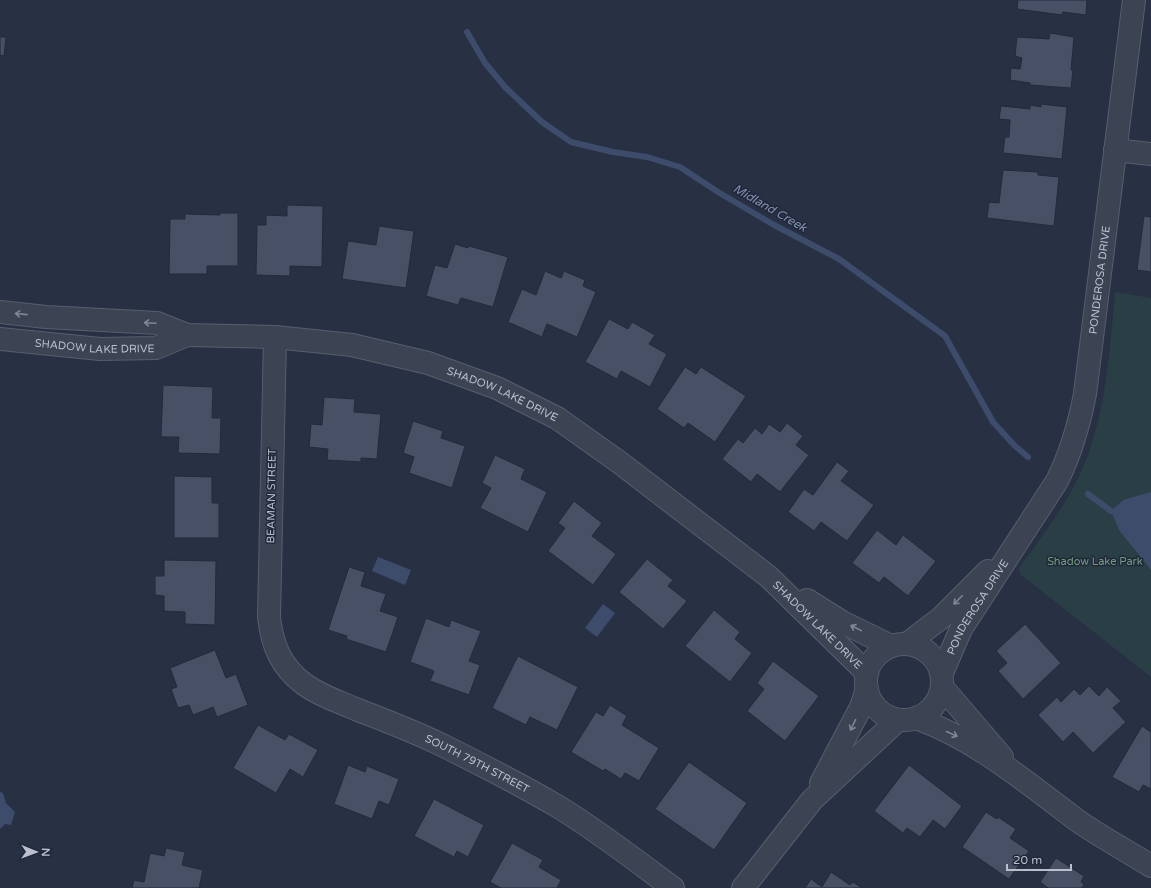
<svg xmlns="http://www.w3.org/2000/svg" width="1151" height="888" font-family="'Varela Round',sans-serif">
<style>
.green{fill:#2a3e45}
.water{fill:#3e4c6c}
.lines{fill:none;stroke-linecap:round;stroke-linejoin:round}
.stream{stroke:#3e4c6c;stroke-width:6}
.building{fill:#475065;stroke:#232a3b}
.street-casing{stroke:#575e6e;stroke-width:24}
.street{stroke:#3c4353;stroke-width:22}
.oneway{stroke:#818796}
.labels{text-anchor:middle;stroke-width:3;stroke-linejoin:round;paint-order:stroke}
.street-label{font-size:11px;fill:#b9bfcd;stroke:#212839}
.park-label{font-size:11px;fill:#719d80;stroke:#212839}
.water-label{font-size:12px;font-style:italic;fill:#8190b3;stroke:#212839}
</style>
<rect width="100%" height="100%" fill="#283044"/>
<path class="green" d="M1115 292 1151 298V677L1020 574 1019 568C1043 535 1069 502 1084 465 1106 412 1110 349 1115 292Z"/>
<path class="water" d="M1151 492V570L1119 530 1111 511 1123 500Z
M378 557 411 570 405 585 372 571Z
M603 604 615 613 597 637 585 628Z
M0 792 3 793 6 803 15 812 11 825 5 824 0 829Z"/>
<g class="lines">
<path class="stream" d="M467 32 485 63 505 87 542 122 571 142 613 152 647 157 680 167 718 192 774 225 839 259 945 336 993 422 1014 445 1028 457
M1088 494 1111 511"/>
</g>
<path class="building" d="M1018 0H1087L1086 15 1063 12 1062 15 1017 9Z
M1050 33 1074 37 1071 70H1073L1071 88 1030 85V83L1010 80 1011 68 1020 69 1022 58 1015 56 1017 37 1049 39Z
M0 37H6L4 56 0 55Z
M1041 104 1067 107 1062 159 1003 153 1005 137H1009L1010 120 999 119 1001 106 1030 109V105L1041 107Z
M1003 170 1038 172V175L1059 177 1054 226 987 218 989 202 999 203Z
M287 205 323 206 322 267 290 266V276L256 275 257 225H266V215L287 216Z
M220 213H238V266H207V274H169L170 219H185V214L220 215Z
M1144 216 1151 217V272L1137 270Z
M379 226 414 231 406 288 342 279 348 241 376 245Z
M455 244 468 248 469 246 508 257 493 307 461 298 458 305 426 296 435 265 447 268Z
M545 271 561 278 564 271 585 280 583 286 596 292 577 337 547 324 542 337 508 322 522 289 536 295Z
M609 319 628 329 632 322 655 335 649 344 667 354 650 387 621 371 617 379 585 362Z
M685 367 696 374 701 367 746 396 715 442 688 423 684 428 657 409Z
M163 385 213 387 212 418H221L220 454 178 453 179 437H161Z
M324 397 355 399 354 412 381 414 377 459 361 458V462L327 460 328 449 309 447 311 424 322 425Z
M413 421 443 431 441 438 465 446 452 488 409 473 414 457 403 453Z
M787 423 803 436 796 445 809 455 780 492 757 474 751 482 722 459 738 439 743 443 755 428 762 434 769 424 780 432Z
M495 455 525 469 521 479 547 492 528 532 480 508 491 488 482 483Z
M837 462 849 471 841 481 874 505 847 541 821 522 814 531 788 512 804 489 813 495Z
M174 476 212 477V503H219V538H174Z
M574 501 602 523 592 536 616 554 593 585 548 551 565 528 558 523Z
M877 530 896 545 903 535 936 561 908 596 884 577 879 583 852 563Z
M647 559 673 580 668 586 687 601 663 629 619 592Z
M164 560 216 561 215 625 185 624V612L164 611V596L155 595V576H164Z
M349 567 365 572 361 586 386 594 380 611 398 617 386 652 346 639 347 636 328 630Z
M714 610 740 632 735 639 752 653 730 682 685 646Z
M426 618 449 627 451 620 481 631 469 661 480 665 469 695 430 681 434 671 410 662Z
M1025 624 1061 663 1023 699 998 671 1007 663 996 651Z
M215 650 226 678 236 674 248 705 217 717 213 707 193 715 189 705 178 708 171 689 177 687 170 668Z
M518 656 578 687 557 730 530 717 526 725 492 708Z
M773 661 819 696 785 741 747 711 764 689 757 683Z
M1089 686 1099 696 1107 687 1121 701 1113 708 1126 722 1093 753 1073 732 1063 742 1038 715 1057 697 1061 702 1074 689 1080 695Z
M610 705 627 716 622 725 659 748 639 781 625 773 621 779 605 769 603 771 571 752 596 712 603 716Z
M258 725 285 740 289 734 318 750 303 777 290 769 276 793 233 768Z
M1142 726 1151 732V789L1143 785 1139 792 1112 777Z
M689 762 747 803 714 850 655 809Z
M348 765 365 772 367 766 399 779 389 805 379 801 372 819 334 804Z
M909 765 962 806 945 829 933 820 920 837 907 828 903 833 874 811Z
M434 799 484 825 468 857 457 851 454 857 414 836Z
M986 812 997 819 998 817 1016 829 1010 838 1029 851 1009 879 962 847Z
M512 843 543 860 539 867 561 880 557 888H501L490 882Z
M166 848 185 852 182 865 203 870 199 888H132L134 880 144 882 150 853 164 856Z
M1056 858 1084 876 1081 882 1084 884 1082 888H1048L1040 882Z
M831 872 850 885 853 882 862 888H805L811 879 822 887Z"/>
<g class="lines">
<g class="street-casing">
<g id="street">
<path d="M1115 150 1151 154"/>
<path id="s1" d="M0 312 46 317 157 323 187 335 275 337 352 345 428 363 497 388 557 418 619 462 769 577 867 673"/>
<path id="s2" d="M275 337 269 617C272 645 281 667 304 684 320 696 340 702 358 710 387 721 415 732 442 745 480 764 520 784 557 806 597 830 635 860 673 888"/>
<path id="s3" d="M0 339 100 349 156 348 187 335"/>
<path d="M807 600 842 622 891 646"/>
<path d="M908 643 941 618 988 571"/>
<circle cx="904" cy="682" r="38"/>
<path id="s4" d="M942 673 961 629 1057 481C1071 453 1079 425 1085 394L1134 0"/>
<path d="M942 687 1002 757"/>
<path d="M916 718C977 740 1027 783 1078 821 1101 837 1127 851 1151 866"/>
<path d="M821 783 861 707 867 689"/>
<path d="M743 888 812 800 898 720"/>
</g>
</g>
<use href="#street" class="street"/>
</g>
<defs><path id="oneway-shaft" d="M-6 0H5M1.5-3L5.5 0L1.5 3" fill="none" stroke-width="1.6" stroke-linecap="round" stroke-linejoin="round"/></defs>
<g class="oneway">
<use href="#oneway-shaft" transform="translate(21 314) rotate(-174)"/>
<use href="#oneway-shaft" transform="translate(150 323) rotate(-177)"/>
<use href="#oneway-shaft" transform="translate(958 600) rotate(135)"/>
<use href="#oneway-shaft" transform="translate(856 628) rotate(-154)"/>
<use href="#oneway-shaft" transform="translate(853 725) rotate(116)"/>
<use href="#oneway-shaft" transform="translate(952 734) rotate(25)"/>
</g>
<g class="labels">
<g class="street-label">
<text dy="4" stroke="none"><textPath href="#s4" startOffset="431">PONDEROSA DRIVE</textPath></text>
<text dy="4" stroke="none"><textPath href="#s3" startOffset="95">SHADOW LAKE DRIVE</textPath></text>
<text dy="4" stroke="none"><textPath href="#s1" startOffset="514">SHADOW LAKE DRIVE</textPath></text>
<text transform="translate(271 496) rotate(-89)" y="4">BEAMAN STREET</text>
<text dy="4" stroke="none"><textPath href="#s4" startOffset="75">PONDEROSA DRIVE</textPath></text>
<text dy="4" stroke="none"><textPath href="#s1" startOffset="907">SHADOW LAKE DRIVE</textPath></text>
<text dy="4" stroke="none"><textPath href="#s2" startOffset="549">SOUTH 79TH STREET</textPath></text>
</g>
<g class="park-label">
<text x="1095" y="565">Shadow Lake Park</text>
</g>
<g class="water-label">
<text transform="translate(770 208) rotate(30)" y="4">Midland Creek</text>
</g>
</g>
<g transform="translate(36 852) rotate(91)" stroke="#212839" stroke-width="3" paint-order="stroke">
<path d="M0-3L7 15L0 10L-7 15Z" fill="#b9bfcd"/>
<text y="-6" font-size="11" font-weight="bold" text-anchor="middle" fill="#b9bfcd">N</text>
</g>
<path d="M1007 864v6h64v-6" fill="none" stroke="#b9bfcd" stroke-width="2"/>
<text x="1013" y="864" font-size="12" fill="#b9bfcd" stroke="#212839" stroke-width="3" paint-order="stroke">20 m</text>
</svg>
